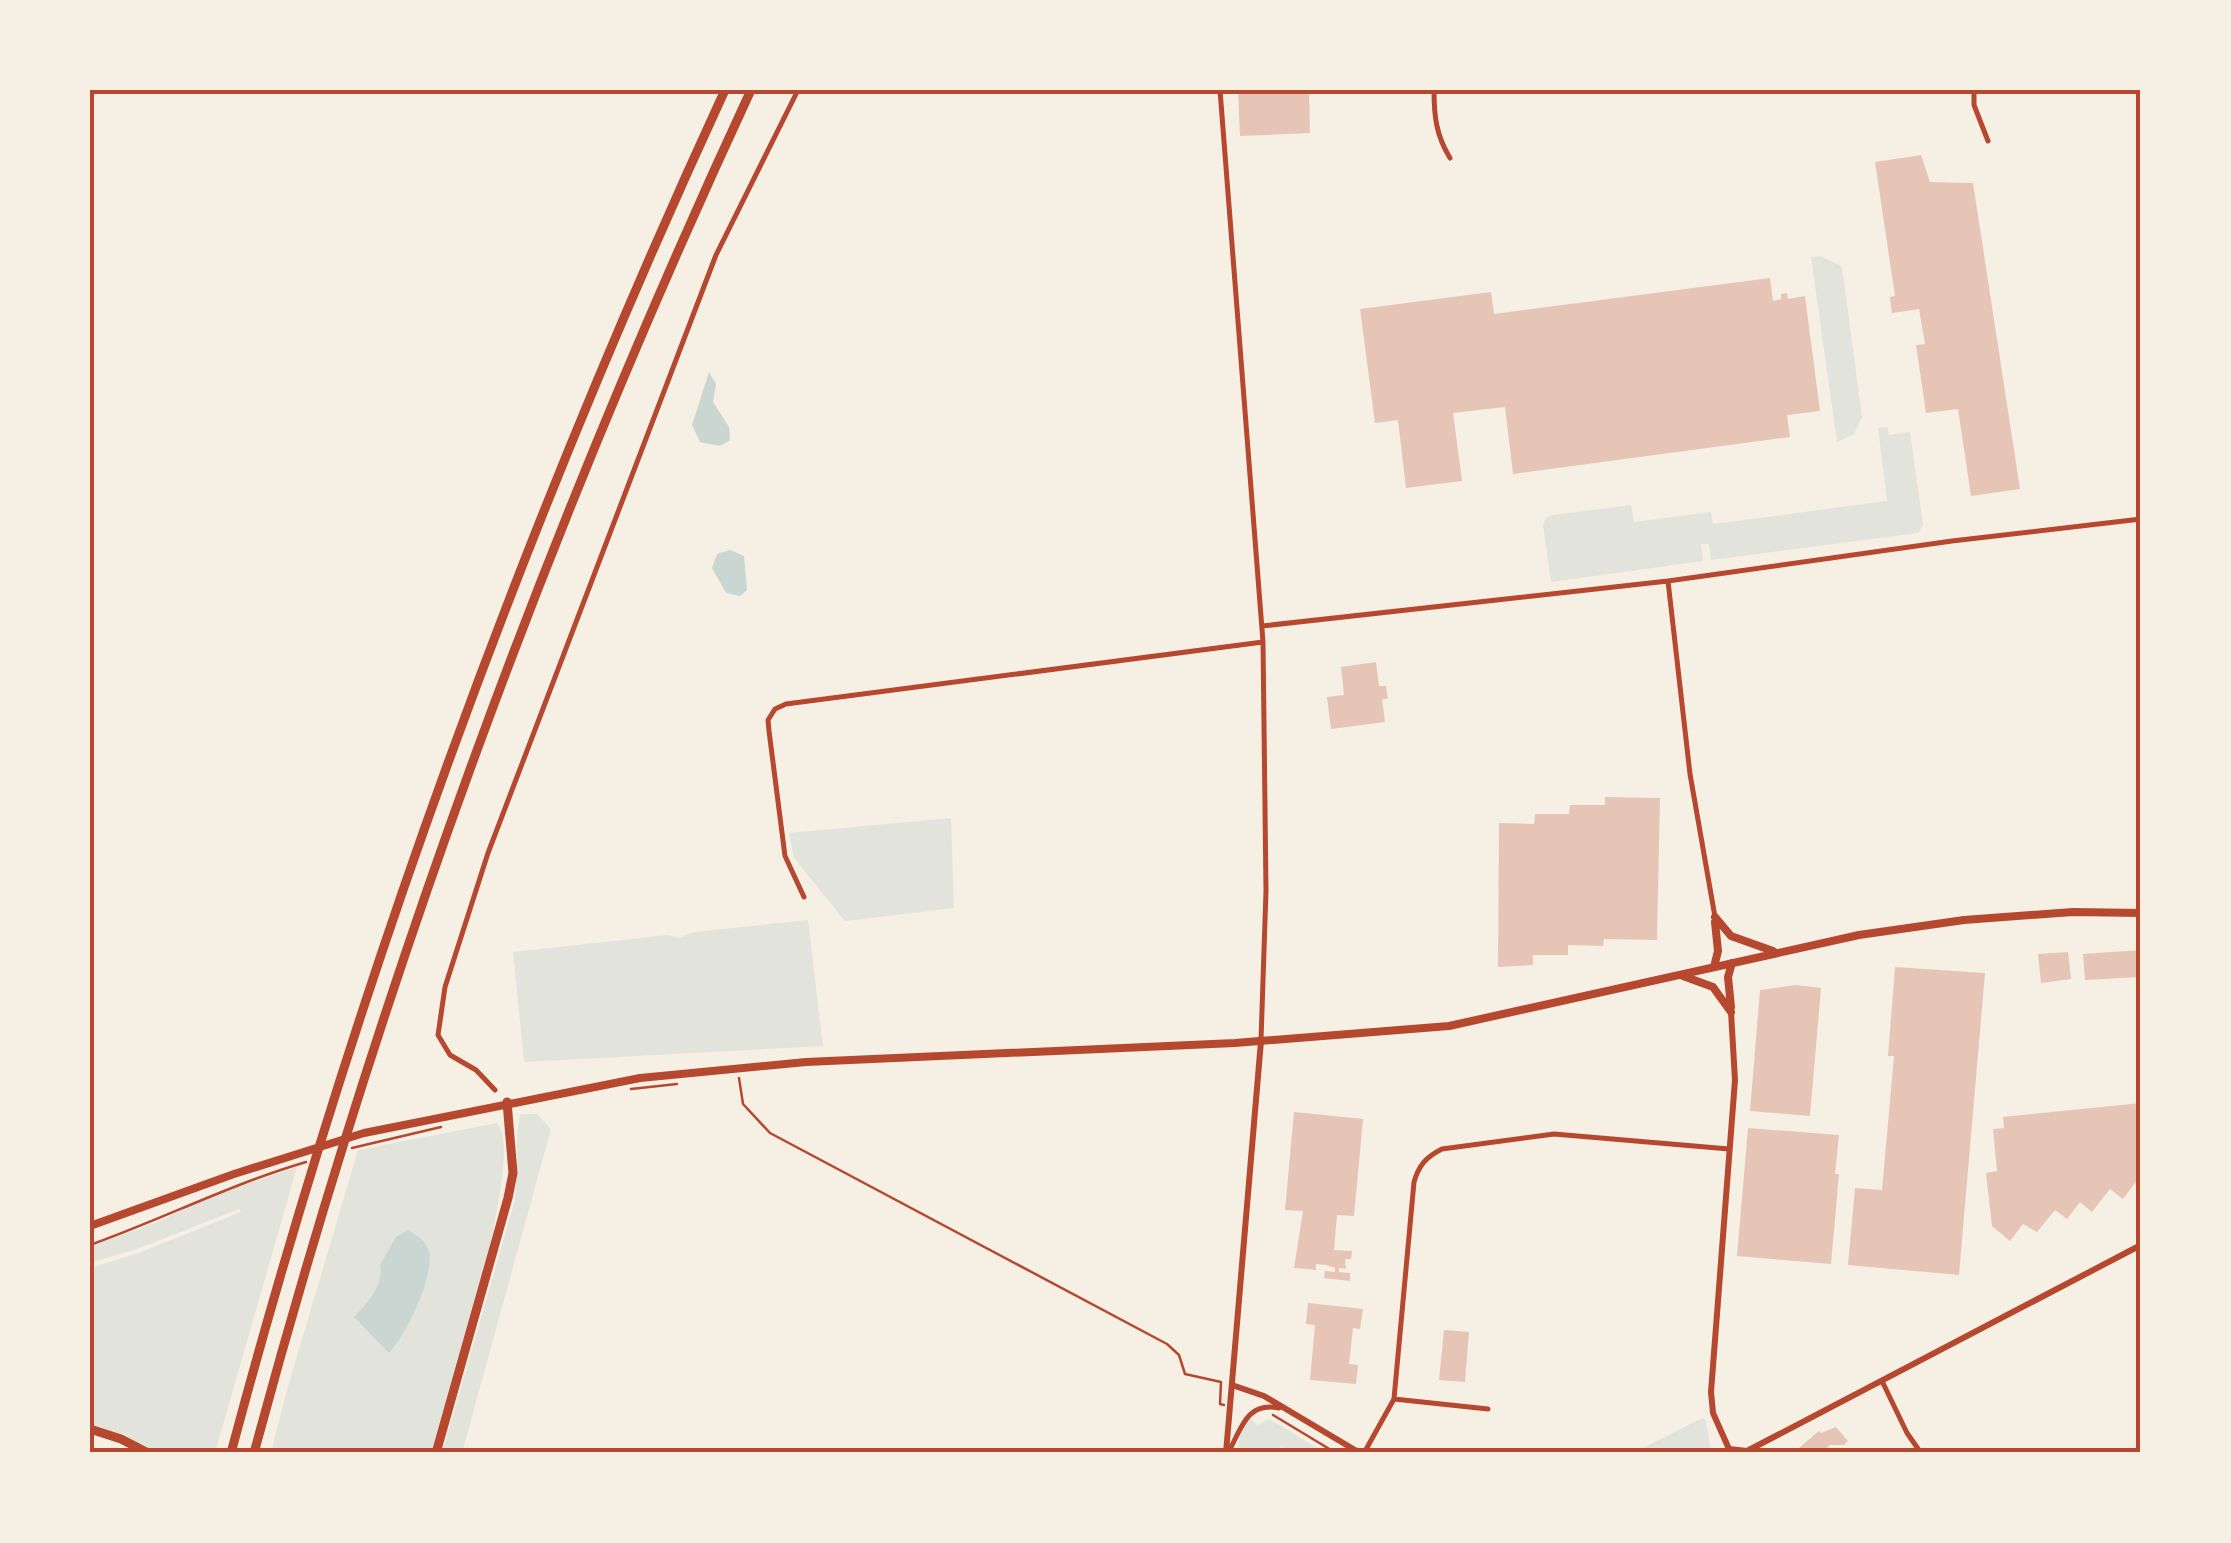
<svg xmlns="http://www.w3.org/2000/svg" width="2231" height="1543" font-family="Barlow,sans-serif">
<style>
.green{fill:#e2e4dc}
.water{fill:#c9d6d2}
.building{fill:#e6c5b7}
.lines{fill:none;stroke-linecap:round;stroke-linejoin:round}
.path{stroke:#b5482f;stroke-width:2.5}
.minor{stroke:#b5482f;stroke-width:5}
.tertiary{stroke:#b5482f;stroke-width:6}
.secondary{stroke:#b5482f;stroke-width:8}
.motorway{stroke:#b5482f;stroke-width:9}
.neatline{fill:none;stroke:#b5482f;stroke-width:4}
</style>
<rect width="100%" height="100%" fill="#f6efe4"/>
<path class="green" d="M1821 256 1841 266 1843 274 1862 417 1854 434 1837 442 1811 257Z
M1887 427 1889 435 1910 432 1923 525 1918 533 1711 560 1709 544H1701L1703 561 1551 582 1543 525 1546 518 1553 515 1631 505 1634 522 1711 512 1713 524 1887 501 1878 428Z
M951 818 954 908 845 921 794 858 789 833Z
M808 920 823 1046 524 1062 513 952 668 935 679 938 694 932Z
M521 1114H537L551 1129 462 1453H442L515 1200C519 1178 514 1127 521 1114Z
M497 1123C528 1156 445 1403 431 1453H271L287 1390 358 1150Z
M297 1167 215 1453H155L124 1435 90 1424V1268L141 1252 241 1212 239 1209 140 1248 90 1263V1246L158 1222 209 1197Z
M1250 1418 1257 1425 1269 1419 1326 1453H1290L1281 1446 1275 1453H1236L1241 1430Z
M1702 1418 1706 1420 1711 1453H1633Z"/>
<path class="water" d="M709 372 716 384 713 402 729 427 730 440 720 446 700 442 692 425Z
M730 550 744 556 747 590 740 596 726 593 712 568 717 554Z
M408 1230C416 1235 427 1241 429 1252 434 1278 406 1335 389 1353L354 1317C368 1302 384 1286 380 1265L396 1237Z"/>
<path class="building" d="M1262 90H1309L1310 133 1240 136 1238 91Z
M1921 155 1930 182 1973 183 2020 489 1971 496 1958 409 1926 413 1916 345 1925 344 1919 309 1892 313 1890 297 1895 296 1875 162Z
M1770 278 1773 301 1781 299V294L1787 293 1788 299 1805 296 1820 411 1787 415 1790 437 1513 474 1505 407 1453 413 1462 481 1406 488 1398 420 1375 423 1360 309 1491 292 1494 314Z
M1376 662 1379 686H1386L1388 699H1382L1385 722 1331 729 1327 697 1344 695 1341 667Z
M1605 797 1660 798 1657 940 1604 939 1603 946 1568 945V955H1533V965L1498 967 1499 823 1534 824 1535 814H1569L1570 805H1605Z
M2141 950V977L2085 980 2083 954Z
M2068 952 2071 979 2041 983 2038 954Z
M1895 967 1985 973 1959 1275 1848 1265 1855 1188 1882 1190 1894 1056H1888Z
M1796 985 1821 988 1810 1116 1750 1111 1760 990Z
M2141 1103V1175L2123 1199 2110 1189 2092 1212 2080 1202 2067 1219 2055 1210 2037 1232 2023 1224 2010 1241 1992 1226 1986 1173 1997 1171 1993 1129 2004 1128 2003 1117Z
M1294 1112 1363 1119 1354 1216 1337 1215 1334 1250 1352 1251 1351 1259H1345L1346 1269 1339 1268V1272L1350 1273V1281L1324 1278 1325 1271 1335 1272V1268L1326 1265 1316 1264V1270L1294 1268 1303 1211 1285 1210Z
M1748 1128 1839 1135 1835 1174H1839L1831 1264 1737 1256Z
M1308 1303 1363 1309 1360 1329 1353 1328 1349 1364 1358 1365 1356 1384 1310 1380 1315 1325 1306 1324Z
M1444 1330 1469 1332 1465 1382 1439 1380Z
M1836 1427 1848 1441 1844 1445H1830L1821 1453H1793L1819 1431 1821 1433Z"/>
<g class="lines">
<path class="path" d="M739 1078 743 1104 770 1133 1167 1344 1179 1355 1185 1374 1221 1382 1220 1404 1224 1405
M631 1089 677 1084
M352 1148 441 1127
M90 1245C163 1219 231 1184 306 1162
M1273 1415 1336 1453"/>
<path class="minor" d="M1220 90 1263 642 1266 891 1261 1040
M1434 90C1434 116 1436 135 1450 158
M1974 90V105L1988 141
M1668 581 1690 774 1715 917
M1262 626 1668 581 1952 541 2141 519
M804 897 785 856 769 731 768 720 775 709 786 704 1263 642
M495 1090 476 1070 450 1055 438 1035 445 987 488 853 716 255 798 90
M1882 1381 1907 1433 1921 1453
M1394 1399 1488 1409
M1228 1453C1241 1430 1246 1401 1279 1408
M1364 1453 1394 1399 1414 1182C1419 1165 1426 1157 1442 1149L1554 1134 1729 1149"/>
<path class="tertiary" d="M1731 1012 1735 1080 1711 1392 1713 1413 1729 1449 1747 1451 2141 1245
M1232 1385 1264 1396 1360 1453
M1226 1453 1261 1041"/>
<path class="secondary" d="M1715 917 1731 936 1773 951
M1714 967 1718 951 1715 922
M1683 976 1713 987 1731 1012
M1731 1007 1728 977 1732 963
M90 1226 234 1174 364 1133 640 1078 806 1062 1235 1043 1449 1026 1859 935 1964 920 2073 912 2141 913"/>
<path class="motorway" d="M90 1429 121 1439 148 1453
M231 1453C356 985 522 530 725 90
M254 1453C380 985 547 529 751 90
M436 1453 508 1198 513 1173 507 1102"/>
</g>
<rect width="2231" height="1543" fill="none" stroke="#f6efe4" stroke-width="185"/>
<rect x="92" y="92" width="2046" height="1358" class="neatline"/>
</svg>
